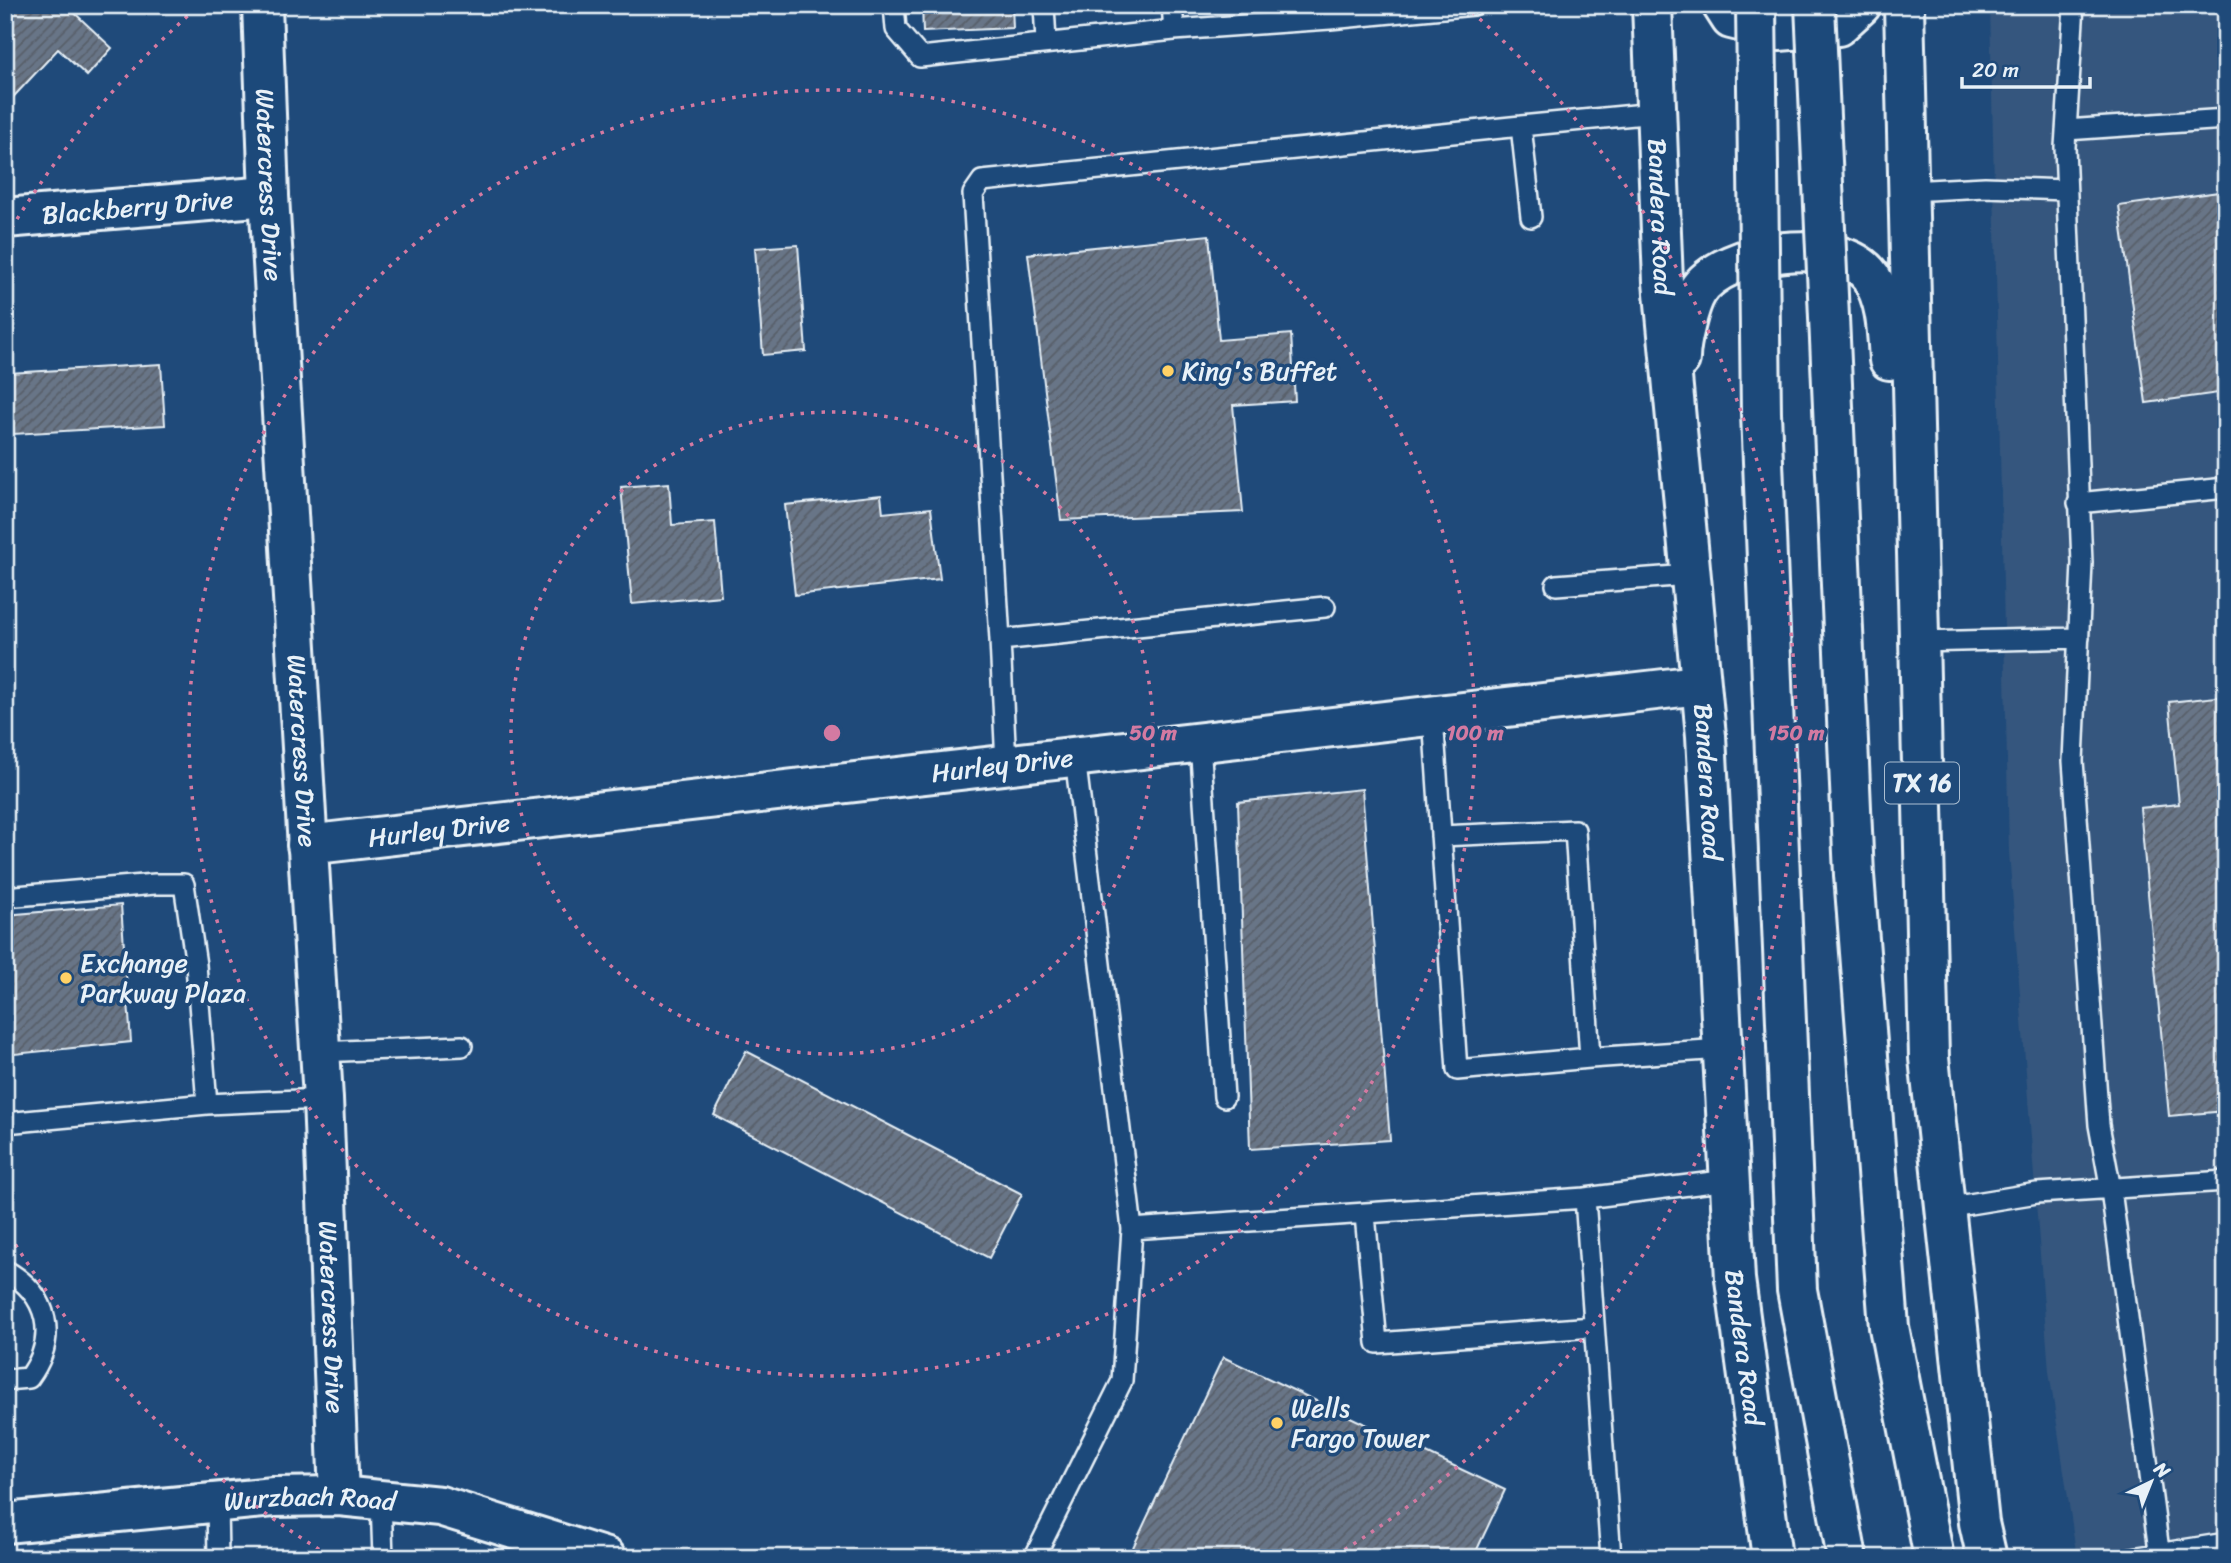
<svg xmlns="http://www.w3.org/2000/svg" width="2231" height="1563" font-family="Sriracha,sans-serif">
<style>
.built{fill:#35577e}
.building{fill:url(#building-hatch);stroke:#e8f1f8;stroke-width:2}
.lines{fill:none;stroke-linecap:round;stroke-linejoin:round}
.lane-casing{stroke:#e8f1f8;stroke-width:24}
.street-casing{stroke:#e8f1f8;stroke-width:44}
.secondary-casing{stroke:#e8f1f8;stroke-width:44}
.primary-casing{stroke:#e8f1f8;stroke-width:44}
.lane{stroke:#1f4a7a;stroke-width:19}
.street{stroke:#1f4a7a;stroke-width:38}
.secondary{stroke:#1f4a7a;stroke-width:38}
.primary{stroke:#1f4a7a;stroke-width:38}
.highway-bridge-casing{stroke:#e8f1f8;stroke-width:44;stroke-linecap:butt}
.highway-bridge{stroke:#1f4a7a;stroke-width:38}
.ring{fill:none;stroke:#d37aa2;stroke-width:3.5;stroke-dasharray:3.5 7}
.poi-dot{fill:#ffd166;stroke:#1f4a7a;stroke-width:2.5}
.labels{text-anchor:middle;stroke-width:7;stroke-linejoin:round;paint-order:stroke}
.shield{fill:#1f4a7a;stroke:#acbfd2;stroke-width:2}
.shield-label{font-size:24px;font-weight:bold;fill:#e8f1f8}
.street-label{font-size:26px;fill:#e8f1f8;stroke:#1f4a7a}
.poi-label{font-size:26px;fill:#e8f1f8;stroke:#1f4a7a;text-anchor:start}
.centre{fill:#d37aa2;stroke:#1f4a7a;stroke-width:3.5}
.ring-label{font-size:21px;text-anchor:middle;font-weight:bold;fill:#d37aa2;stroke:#1f4a7a;stroke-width:7;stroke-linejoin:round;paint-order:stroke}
</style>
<defs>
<pattern id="building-hatch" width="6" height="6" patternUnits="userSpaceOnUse" patternTransform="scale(1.75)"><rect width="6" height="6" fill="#687587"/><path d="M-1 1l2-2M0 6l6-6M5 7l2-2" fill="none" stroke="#575e68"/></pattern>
</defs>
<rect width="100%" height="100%" fill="#1f4a7a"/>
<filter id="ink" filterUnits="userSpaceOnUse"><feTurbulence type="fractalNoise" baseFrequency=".0143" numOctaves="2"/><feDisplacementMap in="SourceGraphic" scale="14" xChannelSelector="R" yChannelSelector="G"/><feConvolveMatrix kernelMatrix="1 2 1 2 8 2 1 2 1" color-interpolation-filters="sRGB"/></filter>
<g filter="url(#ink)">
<path class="built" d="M1990 5H2226V1558H2077L2049 1371 2009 851Z"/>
<path class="building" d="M5 5H66L112 48 87 76 58 49 5 106Z
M922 5H1012L1013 28 923 32Z
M2226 191V392L2146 403 2119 206Z
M1209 235 1219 340 1291 334 1295 401 1233 405 1243 512 1061 520 1028 254Z
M798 245 806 351 763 355 755 248Z
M161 364 165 425 13 434 9 373Z
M669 483 672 525 715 522 721 596 632 604 621 487Z
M881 495 883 513 931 508 940 579 795 595 785 505Z
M2226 696V1111L2169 1116 2140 808 2179 804 2169 702Z
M1362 789 1390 1140 1250 1149 1238 802Z
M121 905 131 1042 5 1055V915Z
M746 1051 1022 1194 989 1258 714 1115Z
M1223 1357 1505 1490 1473 1558H1128Z"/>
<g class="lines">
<g class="lane-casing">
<path id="lane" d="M894 5 896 29 920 57 1174 30 1172 5
M1044 5 1046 42
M1328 5 1330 19 1474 5
M2074 5 2065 147 2082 563 2073 761 2099 1125 2111 1190 2160 1558
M1174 30 1330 19
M2066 130 2226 119
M1909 191 1985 187 2066 190
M1531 217 1521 126 1655 113
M2078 503 2226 488
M1556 585 1689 575
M1325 607 1000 640 973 194 982 181 1521 126
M1000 640 1006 764
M1919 642 2079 638
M1433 716 1457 1070 1590 1058 1575 830 1441 836
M1200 742 1224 1097
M1075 757 1132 1229 1585 1198 1611 1558
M5 897 155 884H184L196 965 207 1104
M319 1052 462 1046
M1590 1058 1722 1049
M5 1123 207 1104 323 1099
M1585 1198 1729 1180
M1945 1208 2037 1193 2226 1181
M1365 1215 1377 1343 1593 1327
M5 1270C50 1295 58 1338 29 1378L5 1380
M381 1500 383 1558
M217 1502 218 1558
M1034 1558 1122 1381 1132 1229
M2132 1558 2226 1543"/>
</g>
<g class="street-casing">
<g id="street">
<path id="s1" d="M262 5 269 196 323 1099 339 1496"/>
<path id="s2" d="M5 218 269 196"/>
<path id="s3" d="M307 845 1699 685"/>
</g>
</g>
<g class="secondary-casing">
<g id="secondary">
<path id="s4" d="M5 1523 274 1497 339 1496 440 1506 606 1558"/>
</g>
</g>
<g class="primary-casing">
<g id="primary">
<path id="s5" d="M1652 5 1663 282 1706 736 1735 1279 1772 1558"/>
<path d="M1722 5 1731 19 1779 31 1838 26 1861 5"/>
<path d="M1904 5 1929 1058 1979 1523 1987 1558"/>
<path d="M1680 359C1680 343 1689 305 1697 292 1723 249 1842 234 1871 277 1887 302 1887 332 1889 360"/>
</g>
</g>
<use href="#lane" class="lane"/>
<use href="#street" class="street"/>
<use href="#secondary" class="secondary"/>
<use href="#primary" class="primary"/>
<g class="highway-bridge-casing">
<path id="highway-bridge" d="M1756 5 1761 413 1797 1290 1847 1558
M1815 5 1854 875 1889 1327 1934 1558"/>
</g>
<use href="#highway-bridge" class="highway-bridge"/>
</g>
</g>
<g class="ring">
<circle cx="832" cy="733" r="321"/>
<circle cx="832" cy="733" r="643"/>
<path d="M328 1555A964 964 0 0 1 6 1229M6 237A964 964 0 0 1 200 5M1464 5A964 964 0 0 1 1336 1555"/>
</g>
<g class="poi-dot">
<circle cx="1168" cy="371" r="7"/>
<circle cx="66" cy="978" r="7"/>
<circle cx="1277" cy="1423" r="7"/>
</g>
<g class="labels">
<rect class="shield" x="1885" y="762.5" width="74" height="41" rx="5"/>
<g class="shield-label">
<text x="1922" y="791">TX 16</text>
</g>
<g class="street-label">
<text dy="9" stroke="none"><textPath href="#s1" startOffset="180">Watercress Drive</textPath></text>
<text dy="9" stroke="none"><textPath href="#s2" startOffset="133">Blackberry Drive</textPath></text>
<text dy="9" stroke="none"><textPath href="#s5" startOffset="212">Bandera Road</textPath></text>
<text dy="9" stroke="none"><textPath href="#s1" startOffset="747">Watercress Drive</textPath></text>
<text dy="9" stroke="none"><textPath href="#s3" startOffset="700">Hurley Drive</textPath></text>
<text dy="9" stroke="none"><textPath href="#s5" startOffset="779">Bandera Road</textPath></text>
<text dy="9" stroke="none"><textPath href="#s3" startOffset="133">Hurley Drive</textPath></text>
<text dy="9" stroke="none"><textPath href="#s1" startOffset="1314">Watercress Drive</textPath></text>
<text dy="9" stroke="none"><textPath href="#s5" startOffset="1346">Bandera Road</textPath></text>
<text dy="9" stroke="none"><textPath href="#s4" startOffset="306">Wurzbach Road</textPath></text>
</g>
<g class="poi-label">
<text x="1182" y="380">King's Buffet</text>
<text x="80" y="972">Exchange<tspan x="80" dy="30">Parkway Plaza</tspan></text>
<text x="1291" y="1417">Wells<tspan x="1291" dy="30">Fargo Tower</tspan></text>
</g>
</g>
<circle cx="832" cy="733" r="10" class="centre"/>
<g class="ring-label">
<text x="1153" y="740">50 m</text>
<text x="1475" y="740">100 m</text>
<text x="1796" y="740">150 m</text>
</g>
<rect width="2231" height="1563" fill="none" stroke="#1f4a7a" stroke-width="28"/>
<rect x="14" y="14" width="2203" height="1535" fill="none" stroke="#e8f1f8" stroke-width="2.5" filter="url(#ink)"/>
<g transform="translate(2151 1482) rotate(43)" stroke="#1f4a7a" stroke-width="5" paint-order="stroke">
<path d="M0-5L12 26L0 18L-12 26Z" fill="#e8f1f8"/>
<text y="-10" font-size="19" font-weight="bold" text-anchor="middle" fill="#e8f1f8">N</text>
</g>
<path d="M1962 77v10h128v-10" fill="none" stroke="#e8f1f8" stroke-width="3.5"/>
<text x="1972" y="77" font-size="21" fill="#e8f1f8" stroke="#1f4a7a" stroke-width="5" paint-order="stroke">20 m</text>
</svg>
